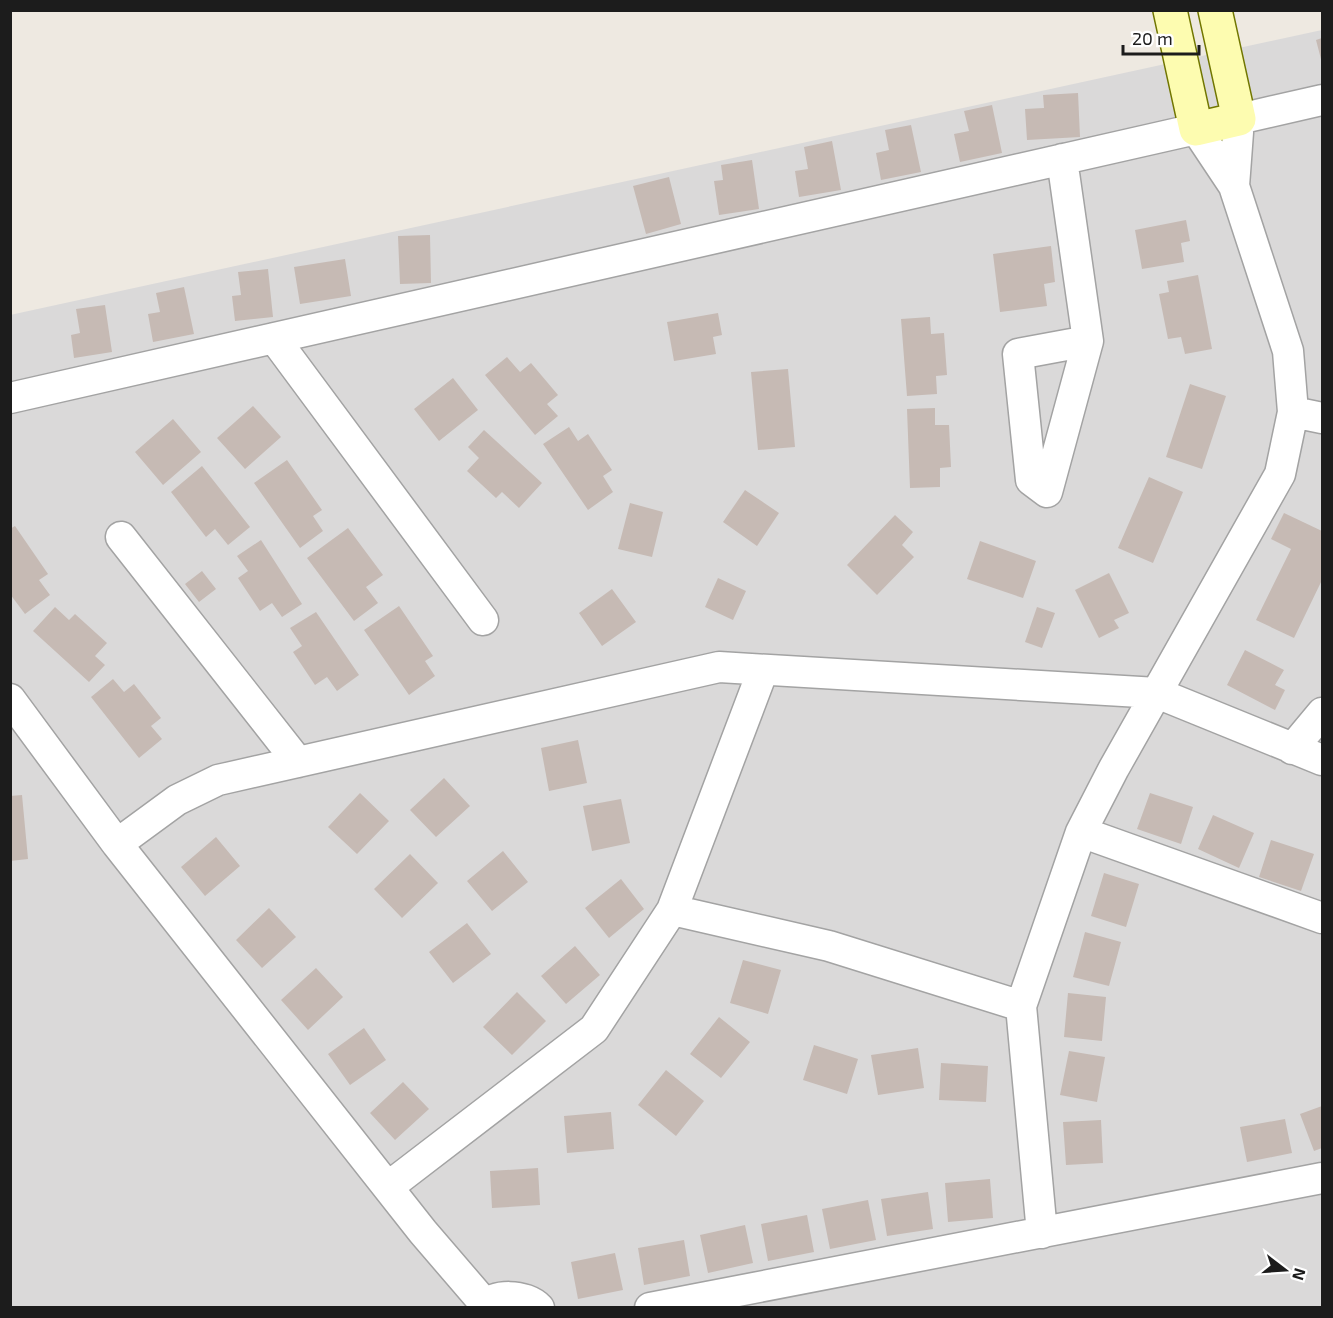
<svg xmlns="http://www.w3.org/2000/svg" width="1333" height="1318" font-family="'Exo 2',sans-serif">
<style>
.residential{fill:#dad9d9}
.building{fill:#c6bab4}
.lines{fill:none;stroke-linecap:round;stroke-linejoin:round}
.street-casing{stroke:#a3a3a3;stroke-width:33}
.secondary-casing{stroke:#717600;stroke-width:36}
.street{stroke:#fff;stroke-width:30}
.secondary{stroke:#fdfcb0;stroke-width:33}
</style>
<rect width="100%" height="100%" fill="#eee9e1"/>
<path class="residential" d="M1322 30V1307H11L10 315Z"/>
<path class="building" d="M1322 38V63L1316 40Z
M1078 93 1080 137 1027 140 1025 109 1044 108 1043 95Z
M992 105 1002 153 960 162 954 134 969 131 964 111Z
M911 125 921 172 881 180 876 153 889 150 885 130Z
M832 141 841 190 799 197 795 171 808 169 804 147Z
M752 160 759 209 719 215 714 181 723 180 721 165Z
M669 177 681 224 646 234 633 186Z
M1186 220 1190 241 1181 243 1184 262 1142 269 1135 230Z
M430 235 431 283 400 284 398 236Z
M1051 246 1055 282 1044 284 1047 306 1000 312 993 254Z
M345 259 351 296 300 304 294 267Z
M268 269 273 317 235 321 232 296 241 295 238 272Z
M1198 275 1212 349 1185 354 1181 337 1168 339 1159 294 1169 292 1167 281Z
M184 287 194 334 153 342 148 314 160 312 156 293Z
M105 305 112 352 74 358 71 335 80 333 76 309Z
M718 313 722 335 713 337 716 354 674 361 667 322Z
M930 317 931 334 944 333 947 375 936 376 937 394 907 396 901 319Z
M507 357 520 372 531 363 558 395 547 404 558 416 535 435 485 375Z
M788 369 795 447 758 450 751 372Z
M453 378 478 410 439 441 414 409Z
M1190 384 1226 396 1202 469 1166 457Z
M253 406 281 437 245 469 217 438Z
M935 408V425H949L951 467 940 468V487L910 488 907 409Z
M173 419 201 452 163 485 135 452Z
M569 427 578 441 588 434 612 470 603 476 613 492 588 510 543 444Z
M484 430 542 483 519 508 502 492 496 498 467 471 479 458 468 447Z
M287 460 322 510 313 516 323 531 300 548 254 483Z
M202 466 250 527 228 545 215 529 206 537 171 492Z
M1149 477 1183 492 1153 563 1118 548Z
M745 490 779 513 757 546 723 522Z
M630 503 663 512 652 557 618 549Z
M1284 513 1322 531V580L1294 638 1256 620 1291 549 1271 539Z
M895 515 913 532 902 545 914 557 877 595 847 565Z
M15 526 48 574 39 580 50 595 25 614 10 594V529Z
M348 528 383 575 366 587 378 603 354 621 307 558Z
M261 540 302 604 282 617 272 603 260 611 238 578 248 571 237 556Z
M980 541 1036 561 1023 598 967 579Z
M202 571 216 589 199 602 185 584Z
M1109 573 1129 613 1114 620 1119 628 1099 638 1075 590Z
M718 578 746 591 733 620 705 607Z
M612 589 636 622 602 646 579 613Z
M399 606 433 656 425 661 435 676 409 695 364 630Z
M55 607 69 620 75 614 107 643 95 656 105 665 89 682 33 631Z
M1037 607 1055 613 1042 648 1025 642Z
M316 612 359 675 337 691 327 677 315 685 293 652 302 646 290 628Z
M1245 650 1284 670 1275 685 1285 690 1275 710 1227 685Z
M113 679 124 692 134 684 161 718 151 726 162 739 139 758 91 697Z
M578 740 587 783 549 791 541 748Z
M444 778 470 806 436 837 410 810Z
M360 793 389 821 357 854 328 827Z
M1150 793 1193 807 1181 844 1137 829Z
M22 795 28 859 10 861V796Z
M621 799 630 843 592 851 583 806Z
M1213 815 1254 833 1239 868 1198 849Z
M216 837 240 866 205 896 181 867Z
M1271 840 1314 854 1301 891 1259 877Z
M503 851 528 882 492 911 467 881Z
M410 854 438 883 402 918 374 889Z
M1104 873 1139 884 1126 927 1091 916Z
M621 879 644 909 609 938 585 908Z
M269 908 296 937 262 968 236 940Z
M467 923 491 954 453 983 429 952Z
M1085 932 1121 942 1109 986 1073 977Z
M575 946 600 975 566 1004 541 976Z
M743 960 781 970 768 1014 730 1003Z
M316 968 343 997 308 1030 281 1000Z
M517 992 546 1021 512 1055 483 1027Z
M1068 993 1106 997 1102 1041 1064 1037Z
M719 1017 750 1042 721 1078 690 1054Z
M364 1028 386 1060 350 1085 328 1054Z
M814 1045 858 1059 847 1094 803 1080Z
M918 1048 924 1088 878 1095 871 1055Z
M1069 1051 1105 1057 1097 1102 1060 1095Z
M941 1063 988 1066 986 1102 939 1100Z
M666 1070 704 1101 676 1136 638 1105Z
M403 1082 429 1109 395 1140 370 1113Z
M1322 1106V1148L1314 1151 1300 1114Z
M611 1112 614 1149 567 1153 564 1116Z
M1285 1119 1292 1153 1247 1162 1240 1127Z
M1101 1120 1103 1163 1066 1165 1063 1122Z
M538 1168 540 1205 492 1208 490 1171Z
M990 1179 993 1218 948 1222 945 1183Z
M928 1192 933 1229 887 1236 881 1199Z
M868 1200 876 1240 830 1249 822 1209Z
M807 1215 814 1252 768 1261 761 1224Z
M745 1225 753 1263 708 1273 700 1235Z
M684 1240 690 1276 644 1285 638 1248Z
M615 1253 623 1290 578 1299 571 1262Z"/>
<g class="lines">
<g class="street-casing">
<path id="street" d="M1062 159 1088 341 1047 492 1031 480 1018 354 1088 341
M1234 186 1239 119 1322 100
M274 338 483 620
M10 398 1196 129 1234 186 1288 351 1293 412 1280 474 1114 768 1081 832 1021 1006 1042 1233
M1293 412 1322 418
M121 537 298 762
M10 699 117 844 423 1232 484 1303
M1292 749 1322 713
M1081 832 1322 918
M117 844 177 800 218 780 719 667 1157 693 1322 760
M672 910 829 946 1021 1006
M388 1187 594 1029 672 910 763 670
M481 1308C493 1293 526 1294 539 1308
M650 1308 1322 1178"/>
</g>
<g class="secondary-casing">
<path id="secondary" d="M1170 10 1196 129 1239 119 1215 10"/>
</g>
<use href="#street" class="street"/>
<use href="#secondary" class="secondary"/>
</g>
<rect width="1333" height="1318" fill="none" stroke="#1c1c1c" stroke-width="24"/>
<g transform="translate(1285 1270) rotate(107)" stroke="#ffffff" stroke-width="4.5" paint-order="stroke">
<path d="M0-4.5L10 22L0 15L-10 22Z" fill="#1c1c1c"/>
<text y="-9" font-size="16" font-weight="bold" text-anchor="middle" fill="#1c1c1c">N</text>
</g>
<path d="M1123 45v9h76v-9" fill="none" stroke="#1c1c1c" stroke-width="3"/>
<text x="1132" y="45" font-size="18" fill="#1c1c1c" stroke="#ffffff" stroke-width="4.5" paint-order="stroke">20 m</text>
</svg>
